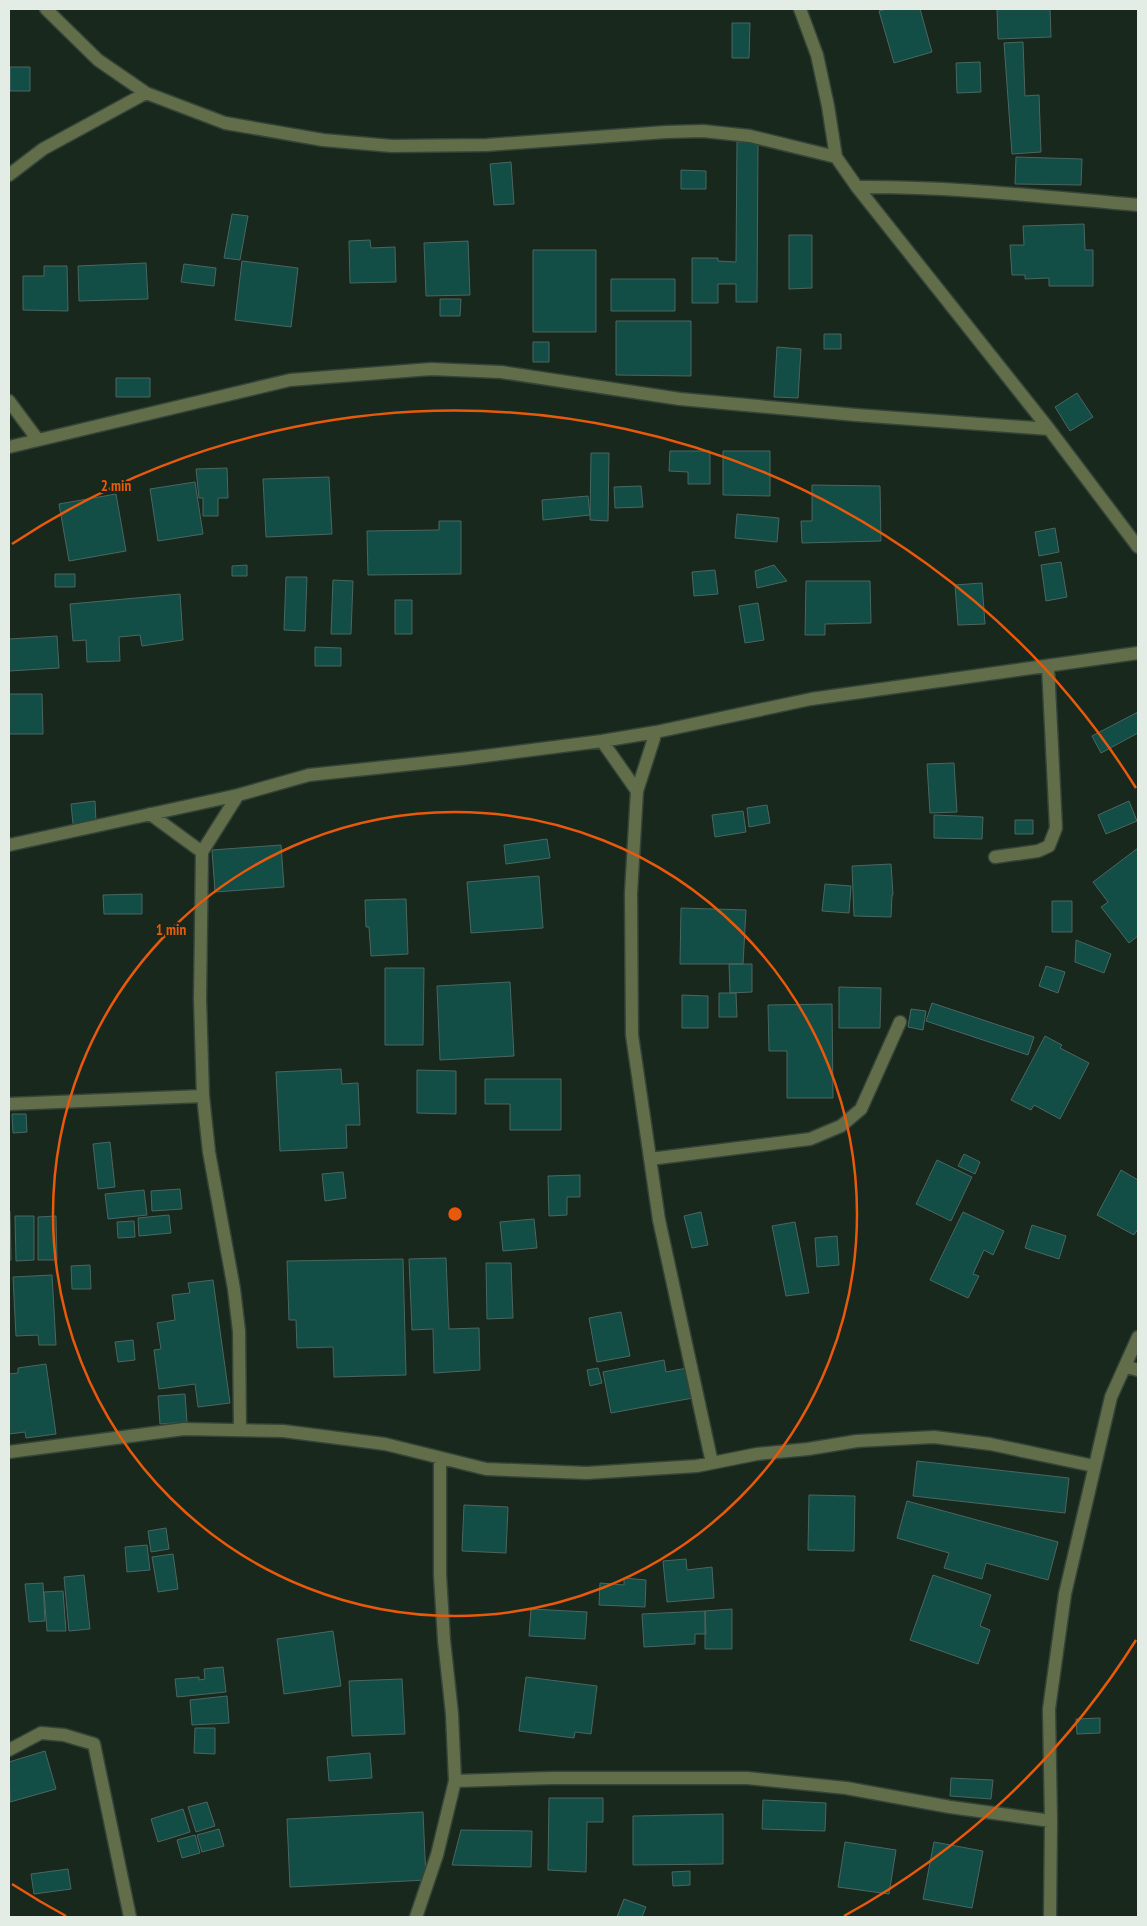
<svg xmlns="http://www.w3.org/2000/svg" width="1147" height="1926" font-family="'PT Sans Narrow',sans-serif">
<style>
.building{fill:#124e46;stroke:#4c6561}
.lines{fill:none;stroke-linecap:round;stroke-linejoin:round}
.minor-casing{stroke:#344438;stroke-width:15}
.minor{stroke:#626d49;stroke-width:12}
.ring{fill:none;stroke:#e8590c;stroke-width:2.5}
.centre{fill:#e8590c;stroke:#18281c;stroke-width:2.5}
.ring-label{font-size:15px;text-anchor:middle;font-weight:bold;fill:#e8590c;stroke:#18281c;stroke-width:4;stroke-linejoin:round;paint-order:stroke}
</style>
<rect width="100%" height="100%" fill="#18281c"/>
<path class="building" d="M886 9H920L932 52 894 63 879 11Z
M997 9H1050L1051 37 998 39Z
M732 23H750L749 58H732Z
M1023 42 1025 96 1039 95 1041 152 1012 154 1004 43Z
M980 62 981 92 957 93 956 63Z
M10 67H30V91H10Z
M737 142H758L757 302H736V284H718V303H692V258H718V261L736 262Z
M1016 157 1082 159 1081 185 1015 184Z
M511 162 514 204 494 205 490 164Z
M681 170 706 171V189H681Z
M232 214 248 216 240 260 224 258Z
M1084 224 1085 250H1093V286H1049V278L1025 279V275H1012L1010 245H1024L1023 226Z
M789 235H812V288L789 289Z
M370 240 371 248 395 247 396 282 350 283 349 241Z
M468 241 470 295 426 296 424 243Z
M533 250H596V332H533Z
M242 261 298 268 291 327 235 320Z
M146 263 148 299 79 301 78 266Z
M184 264 216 268 214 286 181 282Z
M44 266H67L68 311 23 310V276H44Z
M611 279H675V311H611Z
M440 299H461L460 316H440Z
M616 321H691V376L616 375Z
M824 334H841V349H824Z
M533 342H549V362H533Z
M777 347 801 349 798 398 774 397Z
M116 378H150V397H116Z
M1077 393 1093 417 1070 431 1055 407Z
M670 451H710V484H688V472L669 471Z
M723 451H770V496L723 495Z
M591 453H609L608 521 590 520Z
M227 468 228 498H218V516H203V498H199L196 469Z
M329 477 332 534 266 537 263 479Z
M195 482 203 534 158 541 150 489Z
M812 485 880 486 881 541 802 543 801 521H812Z
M641 486 643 507 615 508 614 487Z
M116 494 126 551 69 561 59 504Z
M588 496 590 515 543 520 542 500Z
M737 514 779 518 777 542 735 538Z
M439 521H461V574L368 575 367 531 439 530Z
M1055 528 1059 552 1039 556 1035 532Z
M1061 562 1067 597 1046 601 1041 565Z
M247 565V576H232V566Z
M774 565 787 581 757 588 755 571Z
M715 570 718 594 694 596 692 572Z
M55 574H75V587H55Z
M286 577H307L305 631 284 630Z
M333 580 353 581 351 634H331Z
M806 581H870L871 623 825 624V635H805Z
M982 583 985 624 958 625 955 585Z
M180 594 183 640 142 646 140 635 119 637 120 661 87 662 86 640 73 641 70 604Z
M395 600H412V634H395Z
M758 603 764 640 745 643 739 606Z
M57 636 59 668 9 671V639Z
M315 647 341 648V666H315Z
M9 694H42L43 734H9Z
M1138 712V733L1101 753 1092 736Z
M954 763 957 812 930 813 927 764Z
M95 801 96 822 73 824 71 804Z
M1129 801 1137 821 1106 834 1098 815Z
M767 805 770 823 749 827 747 808Z
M743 811 746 832 715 837 712 815Z
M934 815 983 817 982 839 934 838Z
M1015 820H1033V834H1015Z
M547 839 550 858 506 864 504 845Z
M281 845 284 887 215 892 212 850Z
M1138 848V936L1129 943 1101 907 1108 902 1093 882Z
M891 864 893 895H892L891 917 854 916 852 866Z
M539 876 543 928 471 933 467 882Z
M825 884 851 886 849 913 822 911Z
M142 894V914H104L103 895Z
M406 899 408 954 371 956 369 927H366L365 900Z
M1052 901H1072V932H1052Z
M681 908 746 910 743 964H680Z
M1076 940 1111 954 1104 973 1075 962Z
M729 964H752V992L730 993Z
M1046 966 1065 972 1058 993 1039 986Z
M385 968H424L423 1045H385Z
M510 982 514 1056 440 1060 437 986Z
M839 987 881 988 880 1028H839Z
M719 993H736L737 1017H719Z
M682 995 708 996V1028H682Z
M932 1003 1034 1037 1028 1055 926 1021Z
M832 1004 833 1098H787V1051H769L768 1005Z
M911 1009 926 1011 923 1030 908 1027Z
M1045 1036 1062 1045 1060 1048 1089 1063 1060 1119 1034 1105 1031 1110 1011 1100Z
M341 1069 342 1084 358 1083 360 1125H346L347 1148 280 1151 276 1072Z
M417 1070 456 1071V1114L417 1113Z
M485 1079H561V1130H510V1104H485Z
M12 1114H26L27 1132 13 1133Z
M110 1142 115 1187 98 1189 93 1144Z
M964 1154 980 1162 975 1174 958 1166Z
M937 1160 972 1177 951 1221 916 1204Z
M1121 1170 1138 1180V1229L1134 1235 1097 1215Z
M343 1172 346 1198 325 1201 322 1174Z
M580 1175V1197H567V1215L549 1216 548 1176Z
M180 1189 182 1209 152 1211 151 1191Z
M144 1190 147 1215 108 1219 105 1194Z
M9 1211H10L11 1260H9Z
M701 1212 708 1245 692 1248 684 1216Z
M963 1212 1004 1231 993 1255 984 1250 973 1274 979 1276 968 1298 930 1280Z
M169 1215 171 1233 139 1236 138 1218Z
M15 1216H34V1260L16 1261Z
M56 1216 57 1260H38V1217Z
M534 1219 537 1248 503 1251 500 1222Z
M134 1221 135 1237 118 1238 117 1222Z
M795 1222 809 1293 786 1296 772 1226Z
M1032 1225 1066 1236 1059 1259 1025 1248Z
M837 1236 839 1265 817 1267 815 1238Z
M446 1258 449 1329 479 1328 480 1370 434 1373 433 1329 412 1330 409 1259Z
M403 1259 406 1375 334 1377 333 1347 297 1348 296 1320H289L287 1261Z
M486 1263H511L513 1318 487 1319Z
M90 1265 91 1289H72L71 1266Z
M52 1275 56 1345H39L38 1335 16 1336 13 1277Z
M213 1280 230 1403 198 1407 195 1384 159 1389 154 1350 161 1349 157 1323 175 1320 172 1295 190 1293 188 1283Z
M621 1312 630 1356 597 1362 589 1318Z
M133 1340 135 1360 118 1362 115 1342Z
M664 1360 666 1372 687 1368 693 1398 611 1413 603 1372Z
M46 1364 56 1434 26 1438 25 1432 9 1434V1374L18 1373V1368Z
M598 1368 602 1383 590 1386 587 1370Z
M185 1394 187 1422 160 1424 158 1396Z
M917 1461 1069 1478 1065 1513 913 1496Z
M809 1495 855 1496 854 1551 808 1550Z
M907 1501 1058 1542 1048 1580 986 1563 982 1579 944 1568 949 1553 897 1538Z
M464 1505 508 1507 506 1553 462 1551Z
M166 1528 169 1549 151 1552 148 1531Z
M147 1545 150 1570 127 1572 125 1547Z
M173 1554 178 1589 158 1592 152 1557Z
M686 1559 687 1570 712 1567 714 1598 667 1602 663 1561Z
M84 1575 90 1629 69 1631 64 1577Z
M933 1575 991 1595 980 1626 990 1630 978 1664 910 1640Z
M624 1578 646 1580 645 1607 599 1605 600 1583 624 1585Z
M43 1583 45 1621 29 1622 25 1584Z
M63 1591 66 1631H47L44 1592Z
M531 1609 587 1612 585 1639 529 1636Z
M732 1609V1649H705V1611Z
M705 1611 706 1634H695V1644L644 1647 642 1614Z
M333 1631 341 1686 284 1694 277 1639Z
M223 1667 226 1692 177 1697 175 1679 199 1677V1680L205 1679 204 1669Z
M526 1677 597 1686 591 1734 575 1732 574 1738 519 1731Z
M402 1679 405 1734 352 1736 349 1681Z
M227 1696 229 1723 192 1725 190 1700Z
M1100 1718V1733L1077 1734 1076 1719Z
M195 1728H215V1754L194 1753Z
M45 1751 56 1789 10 1802 9 1762Z
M370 1753 372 1778 329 1781 327 1757Z
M951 1778 993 1780 991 1799 950 1796Z
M549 1798H603V1822H587L586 1872 548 1870Z
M763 1800 826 1803 825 1831 762 1829Z
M207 1802 215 1826 196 1832 188 1807Z
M183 1809 190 1832 158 1842 151 1819Z
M423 1812 426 1880 290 1887 287 1819Z
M723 1814V1864L633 1865V1816Z
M219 1829 224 1846 202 1852 197 1835Z
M461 1830 532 1831 531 1867 452 1865Z
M195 1835 200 1853 182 1858 177 1840Z
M845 1842 896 1850 889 1894 838 1887Z
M934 1842 983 1851 972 1908 923 1899Z
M68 1869 71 1889 34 1894 31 1874Z
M690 1871V1885L673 1886 672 1872Z
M624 1899 646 1907 642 1917H617Z"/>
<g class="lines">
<g class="minor-casing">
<path id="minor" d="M46 9 98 60 146 93 225 123 323 140 392 146 487 145 666 132 703 131 750 136 836 157 857 187 1049 429 1138 547
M800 9 817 55 828 106 836 157
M9 175 43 149 146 93
M857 187C951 186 1045 197 1138 205
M9 401 38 440
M9 447 290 380 431 369 501 372 680 399 856 415 1049 429
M656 732 637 791 631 893 632 1035 659 1220 712 1463
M602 741 637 791
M238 795 202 852 200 999 203 1096 209 1152 234 1289 239 1331 240 1429
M150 814 202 852
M9 845 238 795 309 775 461 759 602 741 656 732 811 699 1138 653
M995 857 1038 851 1049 846 1056 828 1048 666
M9 1104 203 1096
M650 1159 810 1139 841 1126 861 1109 900 1022
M1125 1366 1138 1370
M9 1452 184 1429 283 1431 385 1444 486 1469 587 1473 697 1466 757 1454 808 1449 857 1441 934 1437 990 1444 1094 1466
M9 1750 41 1733 64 1735 94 1744 130 1917
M455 1781 552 1778H747L846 1788 950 1807 1051 1821
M416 1917 437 1855 455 1781 452 1714 444 1640 440 1575V1458
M1050 1917 1051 1821 1049 1709 1065 1594 1111 1397 1138 1337"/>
</g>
<use href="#minor" class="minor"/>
</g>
<g class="ring">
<circle cx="455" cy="1214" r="402"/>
<path d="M1136 1640A803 803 0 0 1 844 1916M66 1916A803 803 0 0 1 12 1884M12 544A803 803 0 0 1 1136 788"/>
</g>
<circle cx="455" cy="1214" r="8" class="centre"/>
<g class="ring-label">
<text x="116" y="491">2 min</text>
<text x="171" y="935">1 min</text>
</g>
<rect width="1147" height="1926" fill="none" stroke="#e3ede5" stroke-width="20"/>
</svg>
